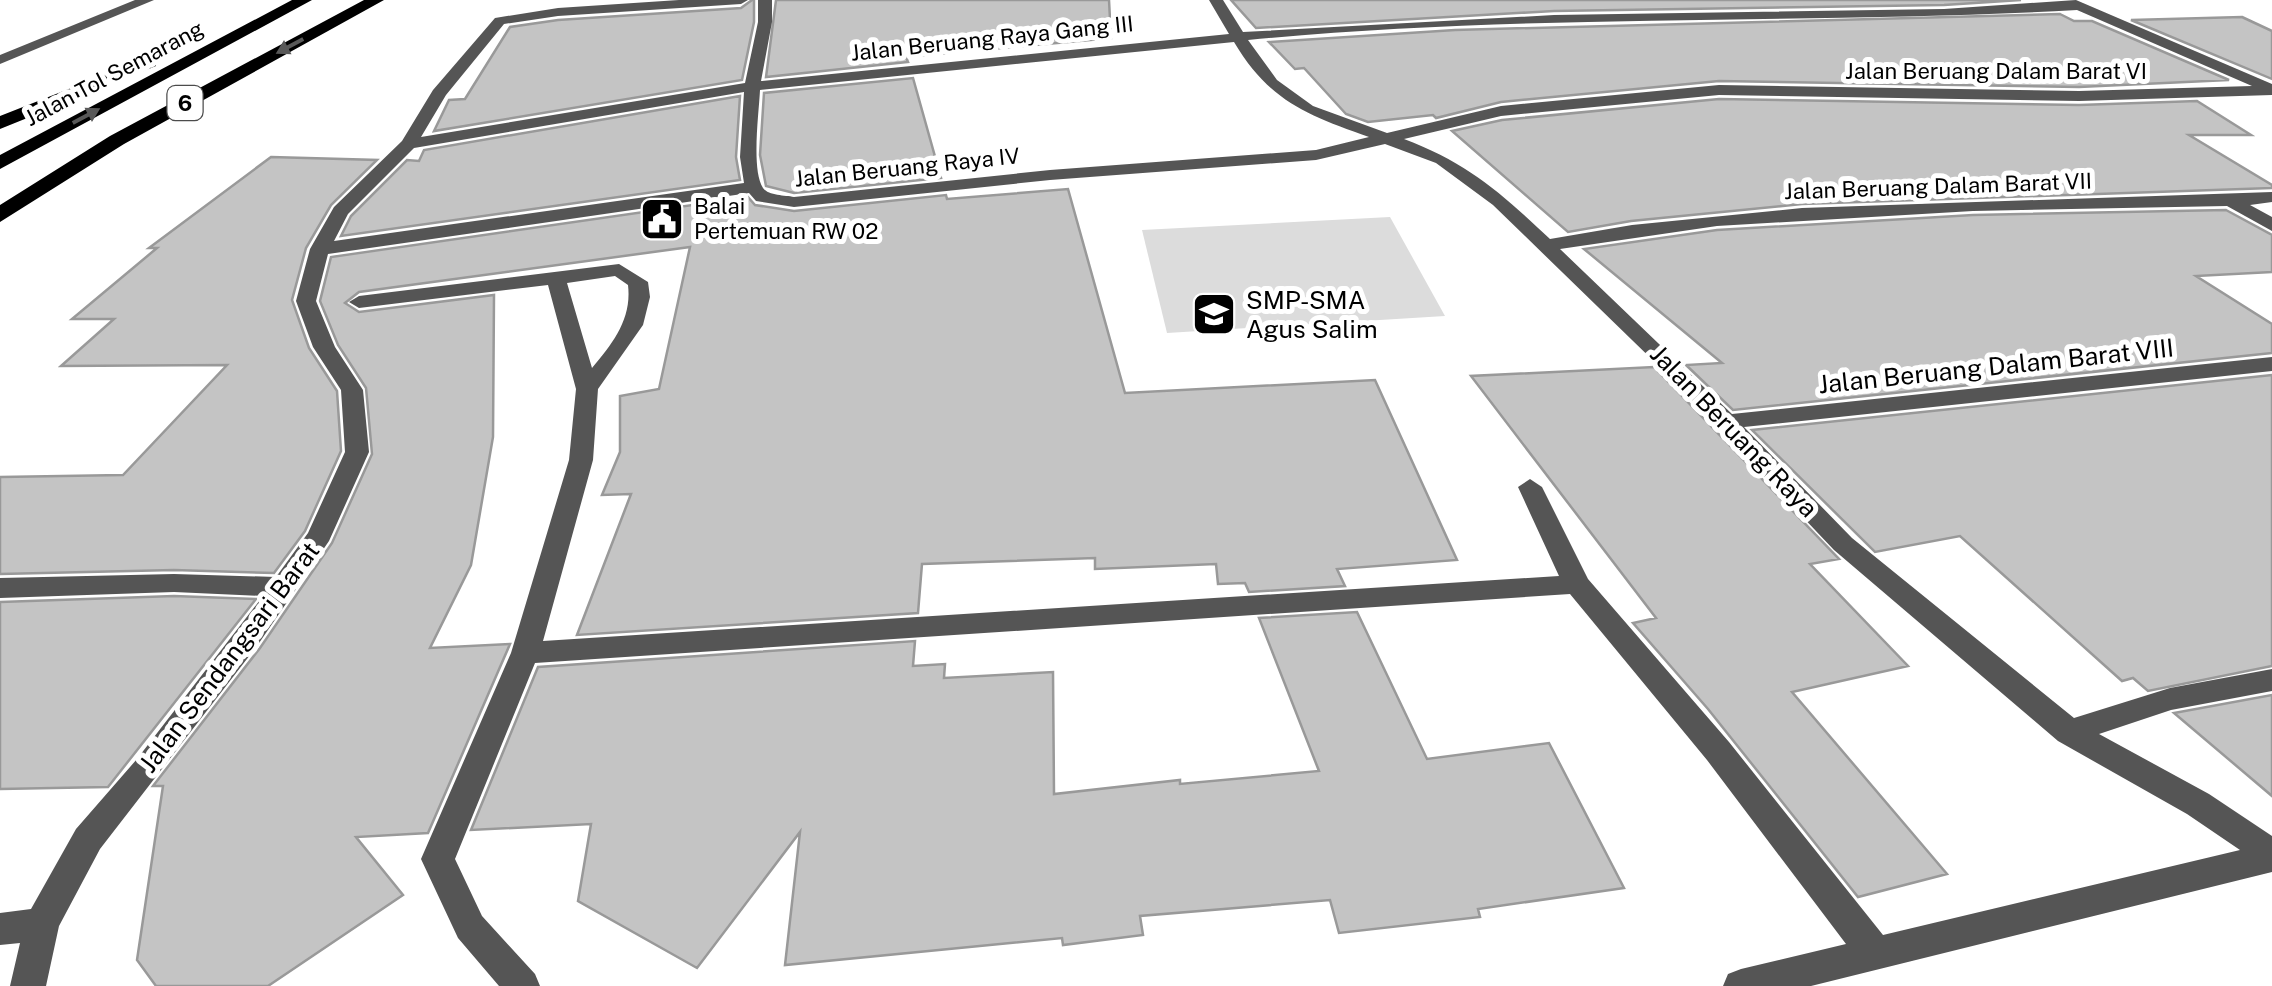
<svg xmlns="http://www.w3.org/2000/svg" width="2272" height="986" font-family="'Public Sans',sans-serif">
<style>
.green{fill:#dcdcdc}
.building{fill:#c4c4c4;stroke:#999;stroke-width:2.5}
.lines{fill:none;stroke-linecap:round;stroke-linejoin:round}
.minor{fill:#555;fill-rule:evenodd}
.highway{fill:#000;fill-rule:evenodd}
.oneway{fill:#595959}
.labels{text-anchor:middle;stroke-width:10;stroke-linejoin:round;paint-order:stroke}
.far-street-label{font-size:22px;fill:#000;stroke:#fff}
.shield{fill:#fff;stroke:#4c4c4c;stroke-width:2.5}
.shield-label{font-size:22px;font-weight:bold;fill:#000}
.far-poi-label{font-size:22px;fill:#000;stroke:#fff;text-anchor:start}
.poi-label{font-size:25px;fill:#000;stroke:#fff;text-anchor:start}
.street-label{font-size:25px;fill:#000;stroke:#fff}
</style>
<rect width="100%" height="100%" fill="#fff"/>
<path class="green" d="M1390 217 1445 316 1167 333 1142 230Z"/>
<path class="building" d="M752 0H754V22L742 80 434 131 449 100 465 99 510 27 558 20 741 8Z
M776 0H1109L1111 38 906 57 908 62 766 77Z
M1231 0H2021L1944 5 1554 11 1256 28Z
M2060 14 2074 21H2092L2229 80 2079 87 1719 81 1501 102 1436 118 1433 115 1368 122 1346 114 1304 68 1295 69 1269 42 1455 30Z
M2242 17 2272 31V79L2131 20Z
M913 78 941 178 794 193 766 186 760 155 764 93Z
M740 96 736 157 740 180 341 236 351 216 407 160 419 161 424 150Z
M1719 99 2079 105 2197 101 2251 135H2189L2272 185V188L1802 204 1631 221 1568 232 1452 131 1502 120Z
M271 157 377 160 331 205 306 248 292 300 309 348 337 391 341 451 305 531 274 573 174 570 0 574V477L123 475 227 365 61 366 114 319H72L157 248H149Z
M1068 189 1125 393 1375 380 1457 560 1337 569 1345 586 1249 592 1245 583 1218 584 1216 564 1095 569V558L922 564 918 613 577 635 631 494 602 495 620 452V396L659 389 690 247 359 292 345 303 359 312 494 295 493 437 471 565 430 648 510 644 428 833 356 837 403 895 268 986H156L137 960 163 786H153L260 648 332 543 372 454 366 388 338 345 320 301 331 257 748 197 755 205 794 211 946 195 947 199Z
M2226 210 2272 235V272L2196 276 2272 324V353L1733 410 1686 365 1722 363 1584 249 1717 230 1973 215Z
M1654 367 1839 559 1810 564 1908 666 1792 692 1947 874 1858 897 1708 709 1633 623 1656 618 1471 376Z
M2272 375V666L2148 691 2133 678 2122 681 1960 536 1875 552 1752 430Z
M174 596 256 599 108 787 0 789V602Z
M1357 612 1427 759 1549 743 1624 888 1478 909 1480 917 1339 933 1330 900 1140 916 1143 935 1063 945 1062 938 785 965 800 832 697 968 578 901 591 824 471 830 538 667 915 641 913 666 945 664 944 678 1053 672 1054 794 1180 780V784L1319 771 1259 618Z
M2272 695V796L2174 713Z"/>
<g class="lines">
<path class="minor" d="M135 0H154L0 64V55Z
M679 0H748L741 4 558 16 504 24 446 95 421 137 745 83 758 22V0H772V22L761 81 1229 34 1209 0H1223L1243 32 1554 15 1944 9 2076 0 2272 84V95L2079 101 1719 95 1501 116 1404 139C1468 163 1501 193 1550 239L1632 225 1802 208 2272 192V202L2250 205 2272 217V231L2227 206 1973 211 1717 226 1560 249 1732 414 2272 357V371L1744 427 1852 538 2074 718 2170 688 2272 669V691L2171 710 2099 734 2209 794 2272 836V872L1811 986H1723L1728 974 1741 969 1846 944 1707 760 1570 594 535 663 455 859 482 916 535 974 540 986H499L458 938 421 859 511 653 569 460 576 389 548 285 359 308 349 302 359 296 619 264 648 282 650 297 643 325 598 389 593 460 543 641 1559 576 1518 487 1530 479 1542 487 1588 579 1729 742 1883 935 2240 850 2187 814 2058 741 1834 550 1667 374 1493 205 1436 163 1385 144 1316 160 1050 180 794 207 756 201 749 193 328 254 316 301 335 347 363 390 369 452 329 541 257 646 100 849 59 926 46 986H10L20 943 0 945V913L31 909 76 829 137 759 263 596 174 592 0 598V578L174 574 276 577 308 533 345 452 341 390 313 347 296 301 310 249 334 207 402 141 433 90 495 18 558 8ZM2077 10 2252 86 2079 91 1719 85 1501 106 1387 133 1313 106 1277 80 1248 40C1523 13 1801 25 2077 10ZM1234 42C1269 101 1307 115 1369 137L1316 150 1050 170 794 197C785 195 769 196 763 188 751 170 759 112 760 90ZM744 92 740 157 744 183 334 241 348 214 414 148ZM615 276 628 285C632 319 613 343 592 368L567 283Z"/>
<path class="highway" d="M292 0H312L0 169V155Z
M364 0H384L124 144 0 222V205L110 136Z
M150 57 156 58V66L0 129V116Z"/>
</g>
<defs><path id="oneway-solid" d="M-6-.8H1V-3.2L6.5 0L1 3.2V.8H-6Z" transform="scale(2.5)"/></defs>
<g class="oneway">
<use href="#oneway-solid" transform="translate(290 46) rotate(152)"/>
<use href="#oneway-solid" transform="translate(86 116) rotate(-28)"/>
</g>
<defs>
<g id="civic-square" transform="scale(2.25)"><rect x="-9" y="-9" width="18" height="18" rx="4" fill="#000" stroke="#fff"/><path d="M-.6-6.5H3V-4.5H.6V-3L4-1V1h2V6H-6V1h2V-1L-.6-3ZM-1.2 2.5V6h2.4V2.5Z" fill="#fff"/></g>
<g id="school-square" transform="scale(2.25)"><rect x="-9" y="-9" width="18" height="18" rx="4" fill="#000" stroke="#fff"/><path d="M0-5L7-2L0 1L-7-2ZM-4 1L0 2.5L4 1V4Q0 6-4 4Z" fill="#fff"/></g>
</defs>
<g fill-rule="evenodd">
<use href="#civic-square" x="662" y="219"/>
<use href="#school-square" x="1214" y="314"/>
</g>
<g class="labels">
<g class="far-street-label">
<text transform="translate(992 38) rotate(-6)" y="8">Jalan Beruang Raya Gang III</text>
<text x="1996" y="79">Jalan Beruang Dalam Barat VI</text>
<text transform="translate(114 73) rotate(-28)" y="8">Jalan Tol Semarang</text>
<text transform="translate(907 167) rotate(-6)" y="8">Jalan Beruang Raya IV</text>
<text transform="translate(1938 186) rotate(-2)" y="8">Jalan Beruang Dalam Barat VII</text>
</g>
<rect class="shield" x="167.5" y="86" width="35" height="34" rx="8"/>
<g class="shield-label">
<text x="185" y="111">6</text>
</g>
<g class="far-poi-label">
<text x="694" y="214">Balai<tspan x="694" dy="25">Pertemuan RW 02</tspan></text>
</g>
<g class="poi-label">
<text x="1246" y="309">SMP-SMA<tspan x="1246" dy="29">Agus Salim</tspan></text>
</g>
<g class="street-label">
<text transform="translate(1996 366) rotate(-6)" y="9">Jalan Beruang Dalam Barat VIII</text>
<text transform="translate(1734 431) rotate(46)" y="9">Jalan Beruang Raya</text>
<text transform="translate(229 657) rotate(-53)" y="9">Jalan Sendangsari Barat</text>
</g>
</g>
</svg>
